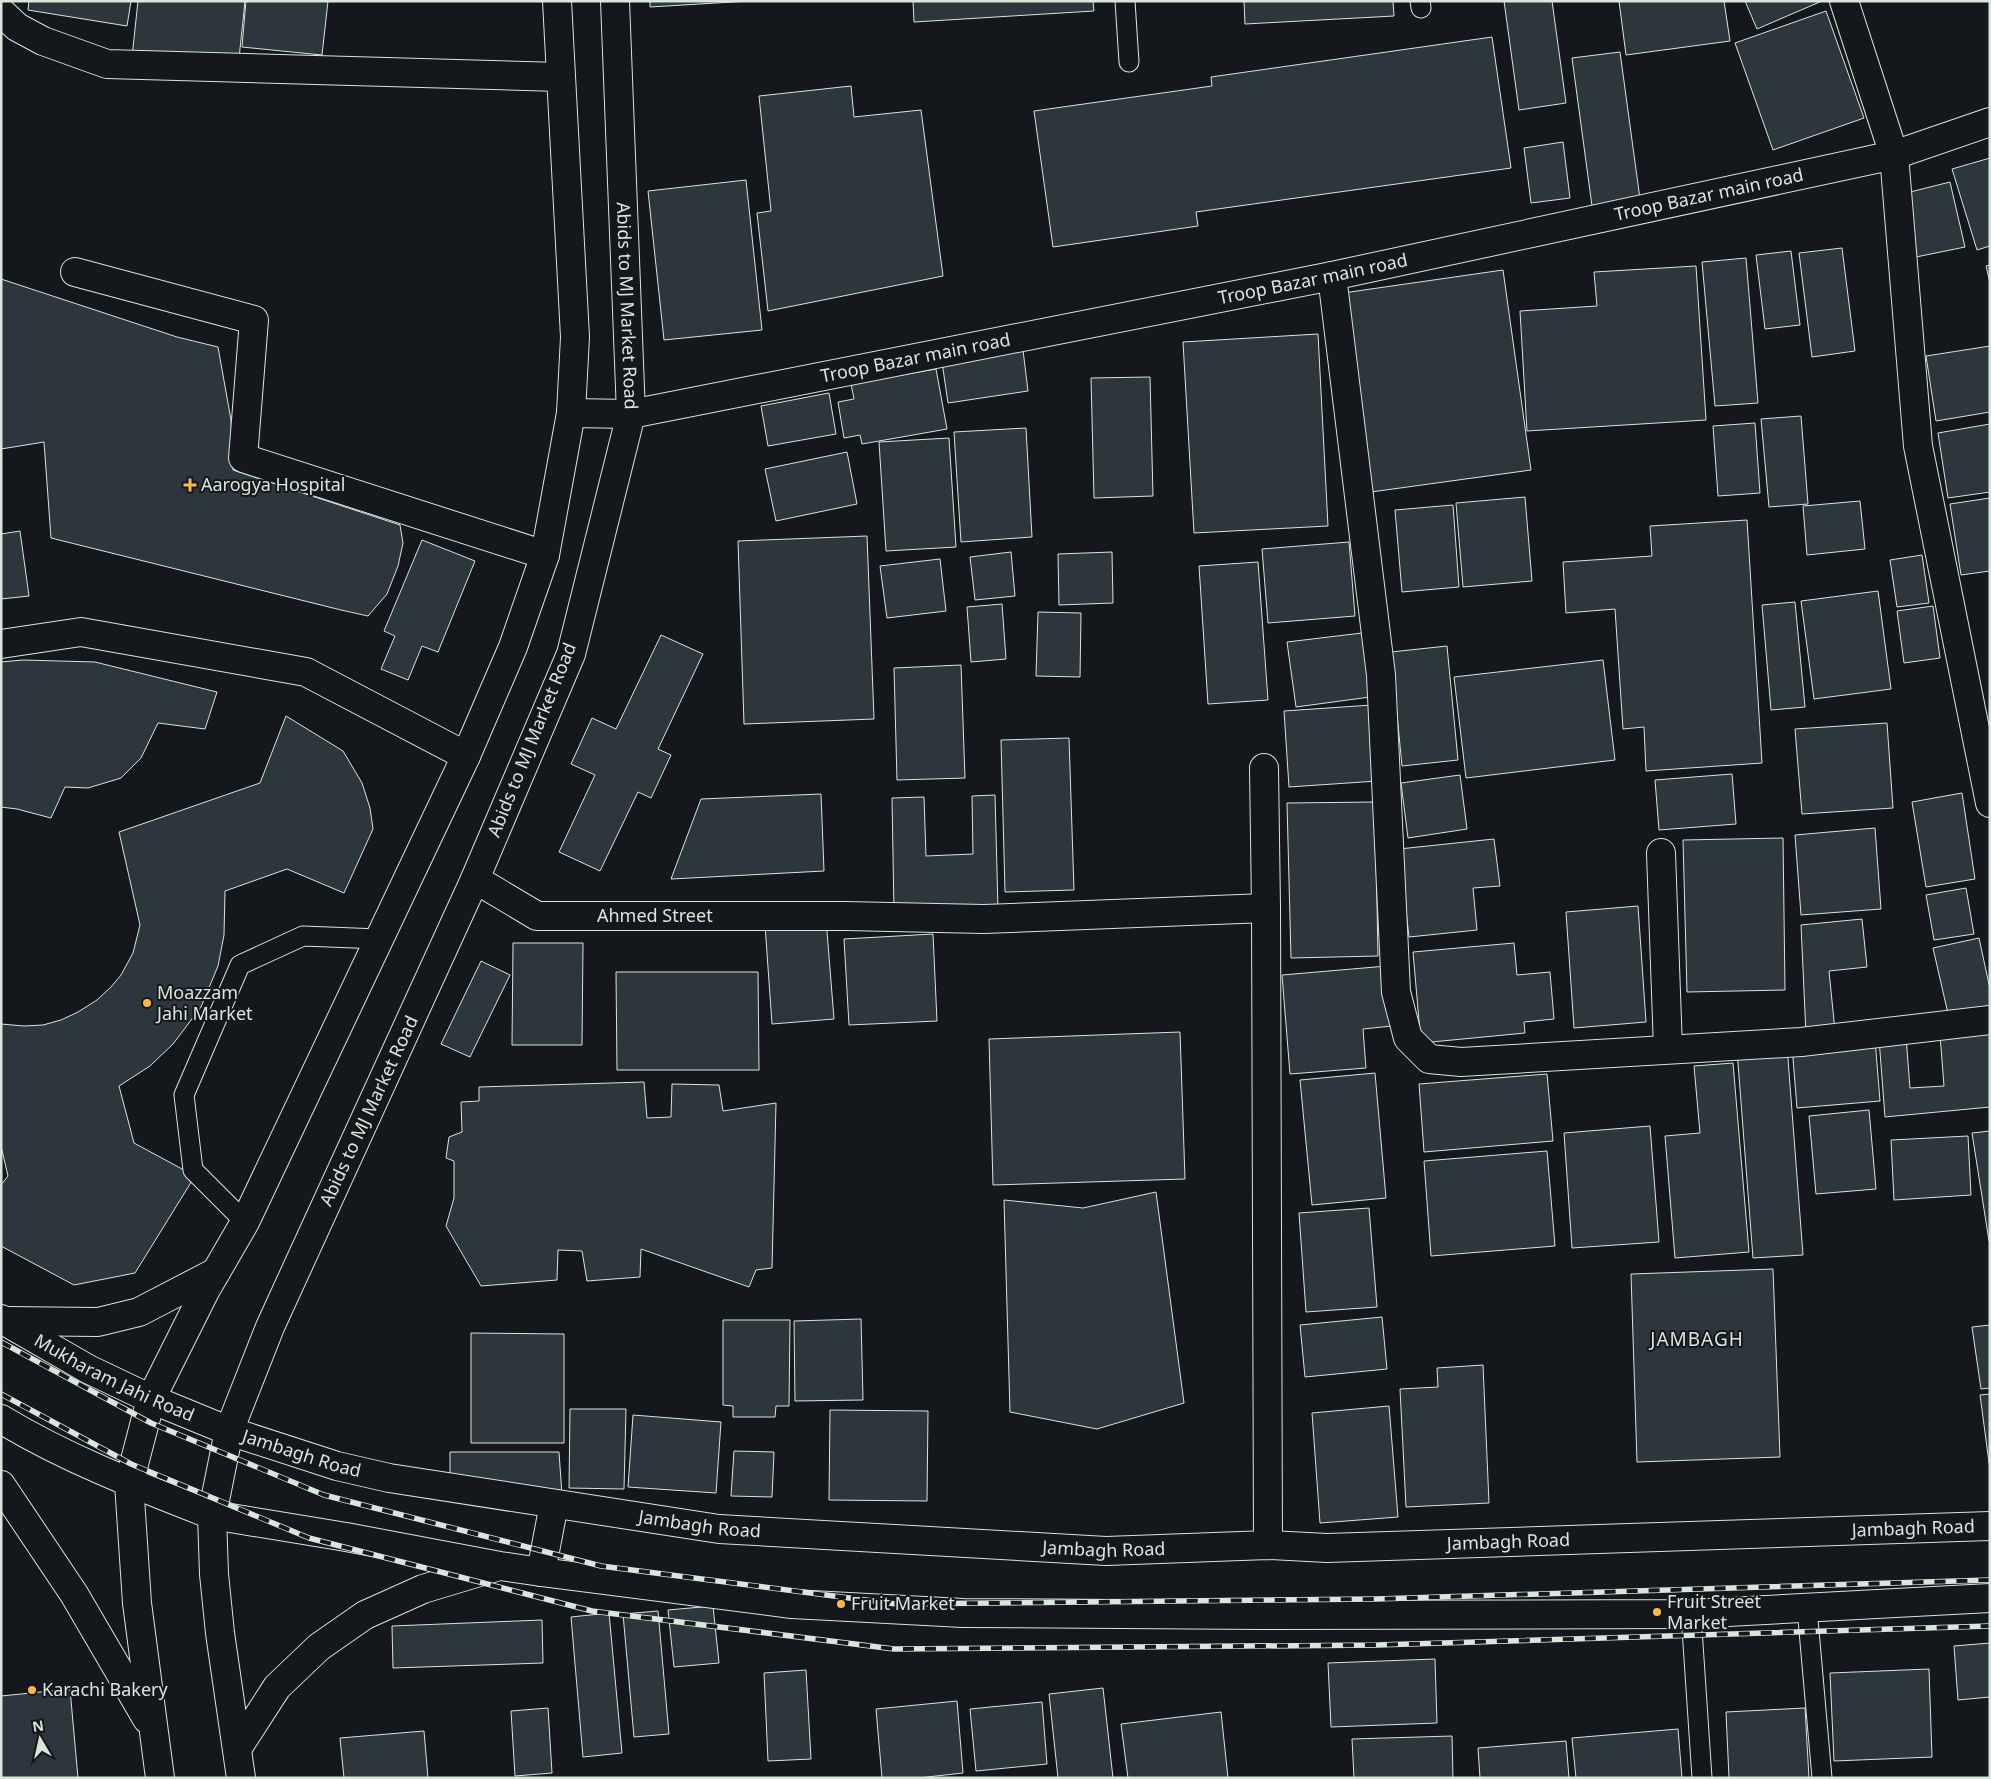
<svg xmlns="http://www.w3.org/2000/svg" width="1991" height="1779" font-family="'Noto Sans',sans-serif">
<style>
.building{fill:#2c363c;stroke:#d8e6dc}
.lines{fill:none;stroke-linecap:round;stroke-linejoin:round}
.service-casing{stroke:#d8e6dc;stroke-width:21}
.minor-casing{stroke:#d8e6dc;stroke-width:30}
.tertiary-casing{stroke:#d8e6dc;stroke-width:30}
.primary-casing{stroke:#d8e6dc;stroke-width:30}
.trunk-casing{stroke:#d8e6dc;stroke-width:30}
.service{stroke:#14181c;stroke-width:19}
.minor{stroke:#14181c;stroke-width:28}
.tertiary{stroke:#14181c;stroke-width:28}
.primary{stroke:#14181c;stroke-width:28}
.trunk{stroke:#14181c;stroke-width:28}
.rail-casing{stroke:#d8e6dc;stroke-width:5.5}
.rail{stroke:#14181c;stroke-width:4;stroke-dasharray:11;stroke-linecap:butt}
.poi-dot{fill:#ffb74d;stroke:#14181c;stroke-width:2}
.labels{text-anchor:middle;stroke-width:4;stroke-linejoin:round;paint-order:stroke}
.street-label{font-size:18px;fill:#d8e6dc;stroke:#14181c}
.poi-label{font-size:18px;fill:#d8e6dc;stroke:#14181c;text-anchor:start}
.neighbourhood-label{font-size:19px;letter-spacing:1px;fill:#d8e6dc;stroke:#14181c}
</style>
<rect width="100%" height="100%" fill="#14181c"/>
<path class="building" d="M29 1H131L127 26 28 10Z
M138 1H245L238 68 132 57Z
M246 1H328L322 55 242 47Z
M650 1H749L650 7Z
M913 1H1093L1094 11 914 22Z
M1244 1H1393L1394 16 1245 24Z
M1504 1H1552L1566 103 1519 110Z
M1619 1H1724L1730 41 1626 55Z
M1745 1H1822L1757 29Z
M1826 11 1864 118 1773 150 1735 43Z
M1492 37 1511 168 1196 212 1198 226 1053 247 1034 111 1212 86 1211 77Z
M1620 52 1640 199 1592 206 1572 58Z
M851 86 854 117 921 110 943 276 768 311 757 213 771 211 759 96Z
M1563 142 1570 198 1531 203 1524 148Z
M1990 158V246L1977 250 1952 169Z
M746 180 762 330 664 340 648 191Z
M1950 182 1965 247 1916 257 1902 194Z
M1842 248 1855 351 1812 357 1799 253Z
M1791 251 1800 325 1765 329 1756 255Z
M1746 258 1758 403 1715 406 1702 262Z
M1990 265V283L1986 266Z
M1696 266 1706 420 1527 431 1520 311 1597 306 1594 272Z
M1503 270 1531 470 1371 492 1343 293Z
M1 279 177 337 218 347 231 420 233 470 400 525 403 543 398 566 387 594 368 616 341 610 51 538 44 442 1 449Z
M1318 334 1328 526 1194 533 1183 342Z
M1990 346V412L1936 421 1926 356Z
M1023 350 1028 391 948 403 942 362Z
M936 369 947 429 862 444 860 435 844 438 838 402 854 399 851 384Z
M1150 377 1153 496 1094 498 1091 378Z
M829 393 836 434 768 446 761 406Z
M1801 416 1808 504 1769 507 1761 419Z
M1755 423 1760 493 1718 496 1713 426Z
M1990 424V492L1948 498 1938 433Z
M1026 428 1032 537 961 542 954 432Z
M949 438 956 547 886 551 879 442Z
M847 452 857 504 776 521 765 469Z
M1525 497 1532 581 1463 587 1456 503Z
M1990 498V571L1961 575 1950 504Z
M1860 501 1865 549 1807 555 1803 506Z
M1453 505 1459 587 1402 592 1395 510Z
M1747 520 1762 763 1646 771 1644 727 1623 729 1615 609 1566 613 1563 562 1652 556 1650 526Z
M20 531 29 596 1 599V534Z
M867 536 874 719 744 724 738 541Z
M422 540 475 561 438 652 422 646 408 680 381 669 395 636 384 631Z
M1349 542 1355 616 1268 623 1262 549Z
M1011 552 1015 596 975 600 970 557Z
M1112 552 1113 603 1059 605 1058 554Z
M1922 555 1929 603 1897 607 1890 560Z
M940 559 946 611 887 618 880 566Z
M1258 562 1268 700 1208 704 1199 566Z
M1878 591 1891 689 1814 699 1801 601Z
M1795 602 1805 707 1771 710 1762 605Z
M1002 604 1006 659 971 662 967 607Z
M1933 606 1940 658 1904 663 1897 611Z
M1038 612 1081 613 1080 677 1036 676Z
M1362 633 1370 697 1296 707 1287 642Z
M661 635 703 654 658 749 671 755 651 798 638 792 600 871 559 852 595 775 571 764 592 718 616 729Z
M1447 646 1458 760 1402 766 1391 652Z
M23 660 95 662 217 692 205 729 158 723 141 758 121 778 88 788 65 787 51 818 17 809 1 807V662Z
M1603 660 1615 760 1466 778 1454 677Z
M961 665 965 778 897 780 894 668Z
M1372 705 1377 781 1289 787 1284 711Z
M286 716 343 751 362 783 370 808 373 829 344 893 287 869 225 891 224 935 218 966 201 1007 173 1044 150 1066 119 1086 134 1143 195 1176 135 1273 74 1285 1 1246V1185L8 1176 1 1146V1024L24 1026 43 1025 61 1020 78 1012 97 1000 111 987 121 975 133 953 140 925 119 832 260 783Z
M1887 723 1893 808 1802 814 1795 729Z
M1069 738 1074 890 1005 892 1001 740Z
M1732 774 1736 824 1659 830 1655 780Z
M1460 775 1467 829 1408 838 1401 783Z
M1962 793 1975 879 1926 887 1912 802Z
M821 794 824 871 671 879 701 799Z
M995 795 998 909 894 912 892 798 924 797 926 856 973 854 972 796Z
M1375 802 1378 956 1291 958 1287 803Z
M1875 828 1881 909 1801 915 1795 835Z
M1783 838 1785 990 1687 992 1683 840Z
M1494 839 1500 886 1473 888 1477 930 1409 937 1399 849Z
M1966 888 1974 934 1934 940 1926 895Z
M1638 906 1646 1022 1574 1028 1566 912Z
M826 919 834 1019 772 1024 765 925Z
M1862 919 1867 967 1829 971 1835 1031 1806 1034 1801 925Z
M933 934 937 1021 849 1025 844 939Z
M1979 938 1990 989V1010L1949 1018 1933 948Z
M513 943H583L582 1045H512Z
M1514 943 1517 975 1550 972 1554 1019 1524 1022 1525 1033 1421 1043 1413 952Z
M481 961 510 975 470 1057 441 1044Z
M1387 966 1392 1026 1363 1029 1366 1068 1290 1074 1282 975Z
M616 972H758L759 1070H617Z
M1990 1031V1107L1885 1117 1879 1039 1906 1037 1910 1088 1944 1086 1940 1035Z
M1180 1032 1185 1179 993 1185 989 1039Z
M1875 1039 1880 1101 1797 1108 1792 1046Z
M1787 1046 1803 1255 1753 1258 1737 1050Z
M1733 1063 1749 1252 1675 1258 1665 1136 1700 1133 1694 1066Z
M1375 1073 1386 1198 1312 1205 1300 1080Z
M1547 1074 1553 1141 1424 1152 1419 1084Z
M644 1082 647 1118 671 1117 672 1084 719 1085 723 1111 776 1103 772 1268 756 1270 749 1287 641 1249 640 1277 587 1281 582 1251 558 1250 557 1280 481 1286 446 1226 454 1198V1161L446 1158 449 1137 462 1132 461 1102 479 1101V1087Z
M1869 1110 1876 1189 1816 1194 1809 1116Z
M1650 1126 1659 1242 1572 1248 1564 1133Z
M1990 1131V1241H1989L1972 1133Z
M1968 1136 1971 1195 1894 1200 1891 1140Z
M1547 1151 1555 1246 1431 1256 1424 1161Z
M1156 1192 1184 1403 1097 1429 1010 1412 1004 1200 1083 1208Z
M1369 1208 1377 1307 1306 1312 1299 1213Z
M1773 1269 1780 1457 1637 1462 1631 1274Z
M1382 1317 1387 1369 1305 1377 1300 1325Z
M861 1319 863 1400 795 1401 794 1321Z
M723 1320H790L789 1406H776L775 1417H733V1406L723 1405Z
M1990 1325V1388L1981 1389 1972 1327Z
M471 1333 564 1334V1443H471Z
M1483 1365 1489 1503 1406 1507 1400 1389 1438 1387 1437 1368Z
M1990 1394V1470L1980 1395Z
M1389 1406 1398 1517 1320 1523 1312 1413Z
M570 1409H626L624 1489 569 1488Z
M830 1410 928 1411 927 1501 829 1500Z
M633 1415 721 1422 716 1493 628 1487Z
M734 1451 774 1452 772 1497 731 1496Z
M450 1452H559L562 1495 450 1478Z
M713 1606 719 1663 674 1667 668 1610Z
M658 1611 669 1734 634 1737 623 1614Z
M609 1613 622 1753 583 1757 571 1617Z
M542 1620 543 1663 393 1668 392 1626Z
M1990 1643V1697L1958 1700 1954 1646Z
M1435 1659 1437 1723 1331 1727 1328 1663Z
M1929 1669 1932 1757 1834 1761 1830 1673Z
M806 1670 811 1759 768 1761 764 1673Z
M1103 1688 1113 1778H1058L1049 1694Z
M70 1689 78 1778H1V1696Z
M957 1701 963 1773 918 1778H882L876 1709Z
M1042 1702 1047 1764 976 1771 970 1709Z
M548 1708 552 1773 515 1776 511 1711Z
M1805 1708 1809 1778H1729L1726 1712Z
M1221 1712 1228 1778H1128L1121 1724Z
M1678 1729 1682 1778H1576L1572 1738Z
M424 1731 428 1778H344L340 1738Z
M1452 1736 1453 1778H1354L1352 1739Z
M1566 1741 1569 1778H1480L1478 1748Z"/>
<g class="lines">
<g class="service-casing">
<path id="service" d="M1125 1 1129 62
M1420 1 1421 8
M245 1222 193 1170 184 1095 240 965 303 936 379 939
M1807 1608 1822 1778
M1691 1614 1702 1778"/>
</g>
<g class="minor-casing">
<g id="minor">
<path d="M1844 1 1894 155"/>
<path d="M1 12 17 27 43 41 107 64 560 77"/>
<path d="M75 272 254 320 243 458 545 555"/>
<path d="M1332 276 1381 675 1396 992 1408 1038 1429 1059 1461 1062 1801 1042 1990 1020"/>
<path d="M1 644 81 632 306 672 466 756"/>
<path d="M1264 768 1266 908 1268 1545"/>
<path d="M1661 853 1668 1049"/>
<path id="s1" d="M475 879 537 916H845L984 919 1266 908"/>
</g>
</g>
<g class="tertiary-casing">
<g id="tertiary">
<path d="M1894 155 1918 446 1990 803"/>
<path id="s2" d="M571 413 631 414 1332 276 1894 155 1990 122"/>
</g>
</g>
<g class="primary-casing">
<g id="primary">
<path id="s3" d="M615 1 631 414 571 654 475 879 270 1327 229 1431 337 1466 389 1478 719 1529 1106 1551 1268 1545 1327 1548 1990 1526"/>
<path d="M129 1483 151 1399 205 1291 245 1222 466 756 513 647 545 555 571 413 575 337 557 1"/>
<path d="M212 1515 346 1537 500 1566 541 1572 792 1604 963 1613 1262 1615 1691 1614 1990 1598"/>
<path d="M541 1572 554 1504"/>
<path d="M237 1749 277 1687 319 1647 365 1615 423 1589 496 1567"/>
</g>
</g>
<g class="trunk-casing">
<g id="trunk">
<path id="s4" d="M1 1319 88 1369 151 1399 229 1431 212 1515 214 1574 220 1633 241 1778"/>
<path d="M6 1321 98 1322 139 1312 216 1272"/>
<path d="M1 1419C67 1459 140 1487 212 1515"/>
<path d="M129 1483 137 1603 160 1778"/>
<path d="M1 1485 74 1594 147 1719"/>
</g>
</g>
<use href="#service" class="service"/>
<use href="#minor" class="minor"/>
<use href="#tertiary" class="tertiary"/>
<use href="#primary" class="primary"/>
<use href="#trunk" class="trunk"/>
<g class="rail-casing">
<path id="rail" d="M1 1342 151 1423 324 1495 601 1566 896 1604 1376 1599 1990 1580
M1 1394 131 1464 309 1538 592 1611 894 1649 1377 1645 1990 1626"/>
</g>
<use href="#rail" class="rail"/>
</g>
<g class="poi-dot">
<path d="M187.5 477.5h5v5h5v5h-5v5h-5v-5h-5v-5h5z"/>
<circle cx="147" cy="1003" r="5"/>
<circle cx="841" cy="1604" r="5"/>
<circle cx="1657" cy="1612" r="5"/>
<circle cx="32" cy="1690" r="5"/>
</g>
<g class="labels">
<g class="street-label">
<text dy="6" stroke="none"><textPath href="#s2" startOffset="1160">Troop Bazar main road</textPath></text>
<text dy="6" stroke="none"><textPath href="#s2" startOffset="755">Troop Bazar main road</textPath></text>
<text dy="6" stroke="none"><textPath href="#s3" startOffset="305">Abids to MJ Market Road</textPath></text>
<text dy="6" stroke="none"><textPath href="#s2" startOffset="350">Troop Bazar main road</textPath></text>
<text transform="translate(532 740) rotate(-68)" y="6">Abids to MJ Market Road</text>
<text dy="6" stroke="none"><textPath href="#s1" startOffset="190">Ahmed Street</textPath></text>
<text transform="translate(369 1111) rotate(-65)" y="6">Abids to MJ Market Road</text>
<text dy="6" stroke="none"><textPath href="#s4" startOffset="128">Mukharam Jahi Road</textPath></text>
<text dy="6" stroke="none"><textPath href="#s3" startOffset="1586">Jambagh Road</textPath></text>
<text dy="6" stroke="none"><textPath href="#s3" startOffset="1991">Jambagh Road</textPath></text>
<text dy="6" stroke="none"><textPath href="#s3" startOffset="3206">Jambagh Road</textPath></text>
<text dy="6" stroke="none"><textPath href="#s3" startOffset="2801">Jambagh Road</textPath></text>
<text dy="6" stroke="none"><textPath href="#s3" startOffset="2396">Jambagh Road</textPath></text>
</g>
<g class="poi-label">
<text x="201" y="491">Aarogya Hospital</text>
<text x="157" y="999">Moazzam<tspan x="157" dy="21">Jahi Market</tspan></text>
<text x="1667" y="1608">Fruit Street<tspan x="1667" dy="21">Market</tspan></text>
<text x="851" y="1610">Fruit Market</text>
<text x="42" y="1696">Karachi Bakery</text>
</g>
<g class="neighbourhood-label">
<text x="1697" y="1346">JAMBAGH</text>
</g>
</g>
<rect width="1991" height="1779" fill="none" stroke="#d8e6dc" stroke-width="5"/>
<g transform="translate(40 1739) rotate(351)" stroke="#14181c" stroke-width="4" paint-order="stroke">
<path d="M0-4L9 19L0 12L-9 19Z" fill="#d8e6dc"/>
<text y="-8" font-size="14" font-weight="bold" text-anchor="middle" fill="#d8e6dc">N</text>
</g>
</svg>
